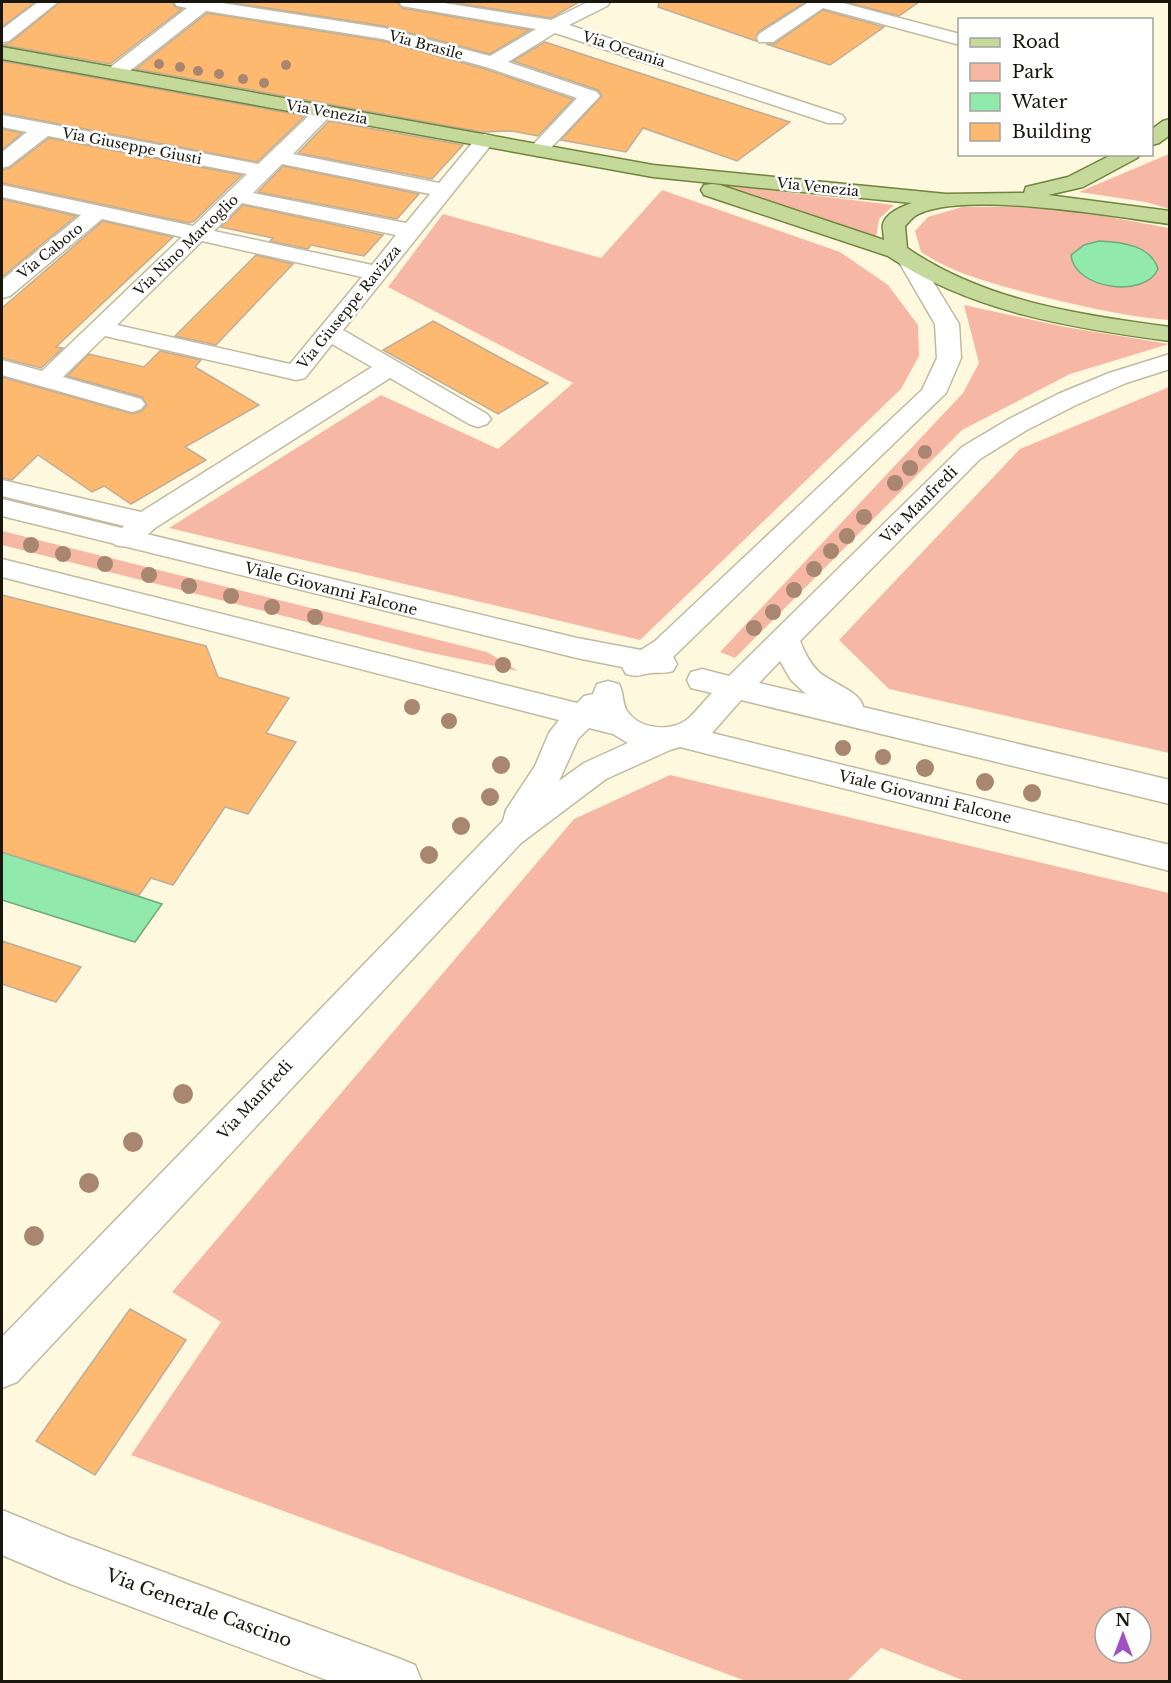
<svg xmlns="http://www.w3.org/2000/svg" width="1171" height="1683" font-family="'Libre Baskerville',serif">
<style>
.green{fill:#f6b8a4;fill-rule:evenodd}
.water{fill:#92e9ac;stroke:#6daa7c;stroke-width:1.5}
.building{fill:#fdb96f;stroke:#bfad99;stroke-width:1.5}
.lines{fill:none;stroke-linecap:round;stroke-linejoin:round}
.minor-casing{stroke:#c0baa1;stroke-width:3}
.tertiary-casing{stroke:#c0baa1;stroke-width:3}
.primary-casing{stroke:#6f843d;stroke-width:3}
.minor{fill:#fff;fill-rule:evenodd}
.tertiary{fill:#fff;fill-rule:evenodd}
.primary{fill:#c5d99a;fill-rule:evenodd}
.tree{fill:#a9866f}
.labels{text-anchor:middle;stroke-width:5;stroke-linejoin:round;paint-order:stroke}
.far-street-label{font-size:14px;fill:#18160d;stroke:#fff}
.street-label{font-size:15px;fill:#18160d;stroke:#fff}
.near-street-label{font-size:18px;fill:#18160d;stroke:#fff}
</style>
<rect width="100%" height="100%" fill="#fef8de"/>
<path class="green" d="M1169 154V209L1146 202 1079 192Z
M719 184 894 205 879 219 876 238Z
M662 190 840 252 888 285 918 325 919 356 901 389 640 640 169 528 381 395 498 449 573 383 388 287 443 214 601 258Z
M962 207H1018L1077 211 1169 228V320C1120 316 1072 304 1024 292 988 282 952 273 921 252L915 231 928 217ZM1099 241 1113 242 1139 285H1112L1089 279 1084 245Z
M964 305 1065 327 1169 344 1070 374 962 430 735 658 720 652 963 393 979 363Z
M1169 387V753L889 689 839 640 1020 449Z
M2 531 487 652 518 671 422 651 2 545Z
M670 775 1169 893V1681H965L881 1648 847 1681H746L131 1455 221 1322 172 1292 574 819ZM1105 1617H1141V1653H1105Z"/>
<path class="water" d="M1099 241C1121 242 1151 245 1158 269 1145 299 1074 289 1071 255L1084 245Z
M2 852 162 904 135 942 2 900Z"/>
<path class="building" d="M2 2H35L2 27Z
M60 2H172L175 7 182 9 110 64 2 45 10 43Z
M227 2H397L402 8 530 30 490 54 384 26Z
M449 2H579L551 18Z
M659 2H806L758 32 756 41 658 7Z
M846 2H919L899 16Z
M823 10 884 27 830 65 766 44H774Z
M207 13 383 41 485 69 573 99 538 136 512 131 482 132 136 69Z
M545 42 740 106 790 122 737 161 643 128 626 152 561 140 602 96 598 90 513 61Z
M2 61 305 116 257 162 2 113Z
M329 121 463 145 432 179 298 153Z
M2 129 22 133 2 150Z
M49 138 242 175 194 221 189 223 2 183V170L10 168Z
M283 166 419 194 397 219 258 192Z
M2 199 76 216 2 277Z
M243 205 383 235 364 256 311 245 308 249 270 241 273 238 221 227Z
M103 221 173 237 56 347 63 348 41 368 2 358V308Z
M256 255 293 264 216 345 175 336Z
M433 321 508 362 548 383 498 414 383 350Z
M160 351 201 360 195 367 259 405 185 447 206 460 131 504 104 486 92 492 38 455 12 480 2 478V377L133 414 142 411 147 405 142 397 67 376 89 354 144 367Z
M2 595 206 646 218 677 289 698 266 733 296 742 248 814 225 807 173 885 151 878 139 895 2 852Z
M2 941 81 967 56 1002 2 984Z
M130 1309 186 1340 95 1475 36 1441Z"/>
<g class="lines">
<g class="minor-casing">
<path id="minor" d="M38 2H58L9 41 2 42V29Z
M174 2H215L384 28 490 56 536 29 408 7 402 6 399 2H438L551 20 588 2H610L607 6 569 25 842 115 845 119 842 123H828L555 33 508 62 597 92 600 96 545 154 538 156 531 154 528 150 577 98 486 67 383 39 206 11 122 77H108L105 73 108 69 187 8 177 6Z
M809 2H839L960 34V45L823 8 773 42H759L757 38 759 34Z
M325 105 332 107 335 111 293 154 439 183 478 136 485 134 492 136 495 140 343 330 487 414 491 419 487 424 478 427 469 424 390 378 155 528C142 539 133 550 115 545L111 539 124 526 2 496V480L141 512 372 367 332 344 305 378 296 380 105 336 63 377 141 399 145 404 141 409 132 412 2 375V360L42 371 182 237 102 219 10 296 2 298V280L81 215 2 197V185L193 226 247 174 48 136 9 166 2 168V152L27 132 2 127V115L258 164 318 107ZM282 164 430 194 406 223 253 193ZM242 203 396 235 372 265 214 231ZM202 241 362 277 290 364 117 325Z"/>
</g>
<g class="tertiary-casing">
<path id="tertiary" d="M910 255 918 257 959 324 961 358 946 393 673 657 677 664 673 671C663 674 660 672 652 673 640 674 640 678 626 674L622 667 577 658 2 516V499L577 638 641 650 655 641 922 390 937 358 935 324 899 262 902 257Z
M1170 354V369L1126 383 1076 405 1027 430 980 459 800 641C805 653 810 664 820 673 832 683 861 692 863 707L1170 780V804L741 700 712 733 1170 845V871L680 747 670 750 606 779 521 843 17 1382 2 1388V1337L503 821 506 810 535 766 549 733 559 720 2 577V559L577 703 584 696 593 694 597 684 608 681 619 684C624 693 622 703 627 711 640 730 673 733 690 717 697 710 704 701 712 693L691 688 687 680 691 672 702 669 729 676 962 447 1009 419 1058 394 1109 373ZM780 661 791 680 806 694 759 683ZM589 728 613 734 628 743 584 763 559 781 578 739Z
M2 1510 68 1537 398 1658 415 1665 422 1682H332L68 1583 2 1555Z"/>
</g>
<g class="primary-casing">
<path id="primary" d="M2 47 653 165 946 194 1024 193 1026 187 1068 177 1113 154H1140L1137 158 1083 187 1048 195 1170 211V224C1115 217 959 189 915 216 912 218 908 223 905 226L907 248C984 301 1079 315 1170 327V341C1072 328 971 312 888 256L704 195 701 190 704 185 712 184 720 185 884 240C884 235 882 228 883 224 886 213 903 206 912 203L653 177 2 59Z
M1170 119V135L1159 143 1152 145V129L1163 121Z"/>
</g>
<use href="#minor" class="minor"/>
<use href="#tertiary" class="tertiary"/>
<use href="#primary" class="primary"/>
</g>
<g class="tree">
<circle cx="159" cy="64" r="5"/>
<circle cx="286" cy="65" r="5"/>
<circle cx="180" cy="67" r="5"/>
<circle cx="198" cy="71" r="5"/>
<circle cx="219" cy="74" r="5"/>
<circle cx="243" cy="79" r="5"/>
<circle cx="264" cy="83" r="5"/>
<circle cx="925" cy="452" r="7"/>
<circle cx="910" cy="468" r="8"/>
<circle cx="895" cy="483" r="8"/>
<circle cx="864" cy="517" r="8"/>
<circle cx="847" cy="536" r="8"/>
<circle cx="31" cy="545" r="8"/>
<circle cx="831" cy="551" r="8"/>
<circle cx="63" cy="554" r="8"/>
<circle cx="105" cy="564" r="8"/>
<circle cx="814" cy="569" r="8"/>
<circle cx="149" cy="575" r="8"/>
<circle cx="189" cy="586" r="8"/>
<circle cx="794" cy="590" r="8"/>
<circle cx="231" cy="596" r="8"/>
<circle cx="272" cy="607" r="8"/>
<circle cx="773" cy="612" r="8"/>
<circle cx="315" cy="617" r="8"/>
<circle cx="754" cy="628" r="8"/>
<circle cx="503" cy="665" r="8"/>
<circle cx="412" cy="707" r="8"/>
<circle cx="449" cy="721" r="8"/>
<circle cx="843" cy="748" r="8"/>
<circle cx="883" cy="757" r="8"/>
<circle cx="501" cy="765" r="9"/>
<circle cx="925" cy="768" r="9"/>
<circle cx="985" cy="782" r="9"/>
<circle cx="1032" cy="793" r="9"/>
<circle cx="490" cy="797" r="9"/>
<circle cx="461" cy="826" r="9"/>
<circle cx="429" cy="855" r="9"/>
<circle cx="183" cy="1094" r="10"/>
<circle cx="133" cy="1142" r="10"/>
<circle cx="89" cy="1183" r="10"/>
<circle cx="34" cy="1236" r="10"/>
</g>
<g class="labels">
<g class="far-street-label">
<text transform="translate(426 45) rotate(15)" y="5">Via Brasile</text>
<text transform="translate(624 49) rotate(18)" y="5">Via Oceania</text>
<text transform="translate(327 112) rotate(10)" y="5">Via Venezia</text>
<text transform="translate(132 146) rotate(11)" y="5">Via Giuseppe Giusti</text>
<text transform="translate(818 187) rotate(6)" y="5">Via Venezia</text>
<text transform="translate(186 245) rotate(-44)" y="5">Via Nino Martoglio</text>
<text transform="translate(50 251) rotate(-39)" y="5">Via Caboto</text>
<text transform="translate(349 307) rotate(-51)" y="5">Via Giuseppe Ravizza</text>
</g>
<g class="street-label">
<text transform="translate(919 505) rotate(-45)" y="5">Via Manfredi</text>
<text transform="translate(331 589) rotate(14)" y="5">Viale Giovanni Falcone</text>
<text transform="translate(925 797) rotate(14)" y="5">Viale Giovanni Falcone</text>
<text transform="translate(255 1100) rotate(-47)" y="5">Via Manfredi</text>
</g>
<g class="near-street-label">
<text transform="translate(199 1608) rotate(20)" y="6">Via Generale Cascino</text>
</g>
</g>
<rect width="1171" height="1683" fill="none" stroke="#18160d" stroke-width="6"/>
<rect x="958" y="18" width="195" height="138" fill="#ffffff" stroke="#a3a29e" stroke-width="1.5"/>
<rect x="970" y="38" width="30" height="9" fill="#c5d99a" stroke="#a3a29e" stroke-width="1.5"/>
<text x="1012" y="48" font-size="18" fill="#18160d">Road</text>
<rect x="970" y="63" width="30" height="18" fill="#f6b8a4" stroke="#a3a29e" stroke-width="1.5"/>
<text x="1012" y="78" font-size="18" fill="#18160d">Park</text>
<rect x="970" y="93" width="30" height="18" fill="#92e9ac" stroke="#a3a29e" stroke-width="1.5"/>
<text x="1012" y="108" font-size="18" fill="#18160d">Water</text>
<rect x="970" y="123" width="30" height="18" fill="#fdb96f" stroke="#a3a29e" stroke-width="1.5"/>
<text x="1012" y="138" font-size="18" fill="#18160d">Building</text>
<g transform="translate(1123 1635)"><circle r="28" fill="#ffffff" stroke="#a3a29e" stroke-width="1.5"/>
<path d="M0-4.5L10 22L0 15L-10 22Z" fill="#9e51c2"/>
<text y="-9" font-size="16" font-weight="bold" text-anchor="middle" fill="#18160d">N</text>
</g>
</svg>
